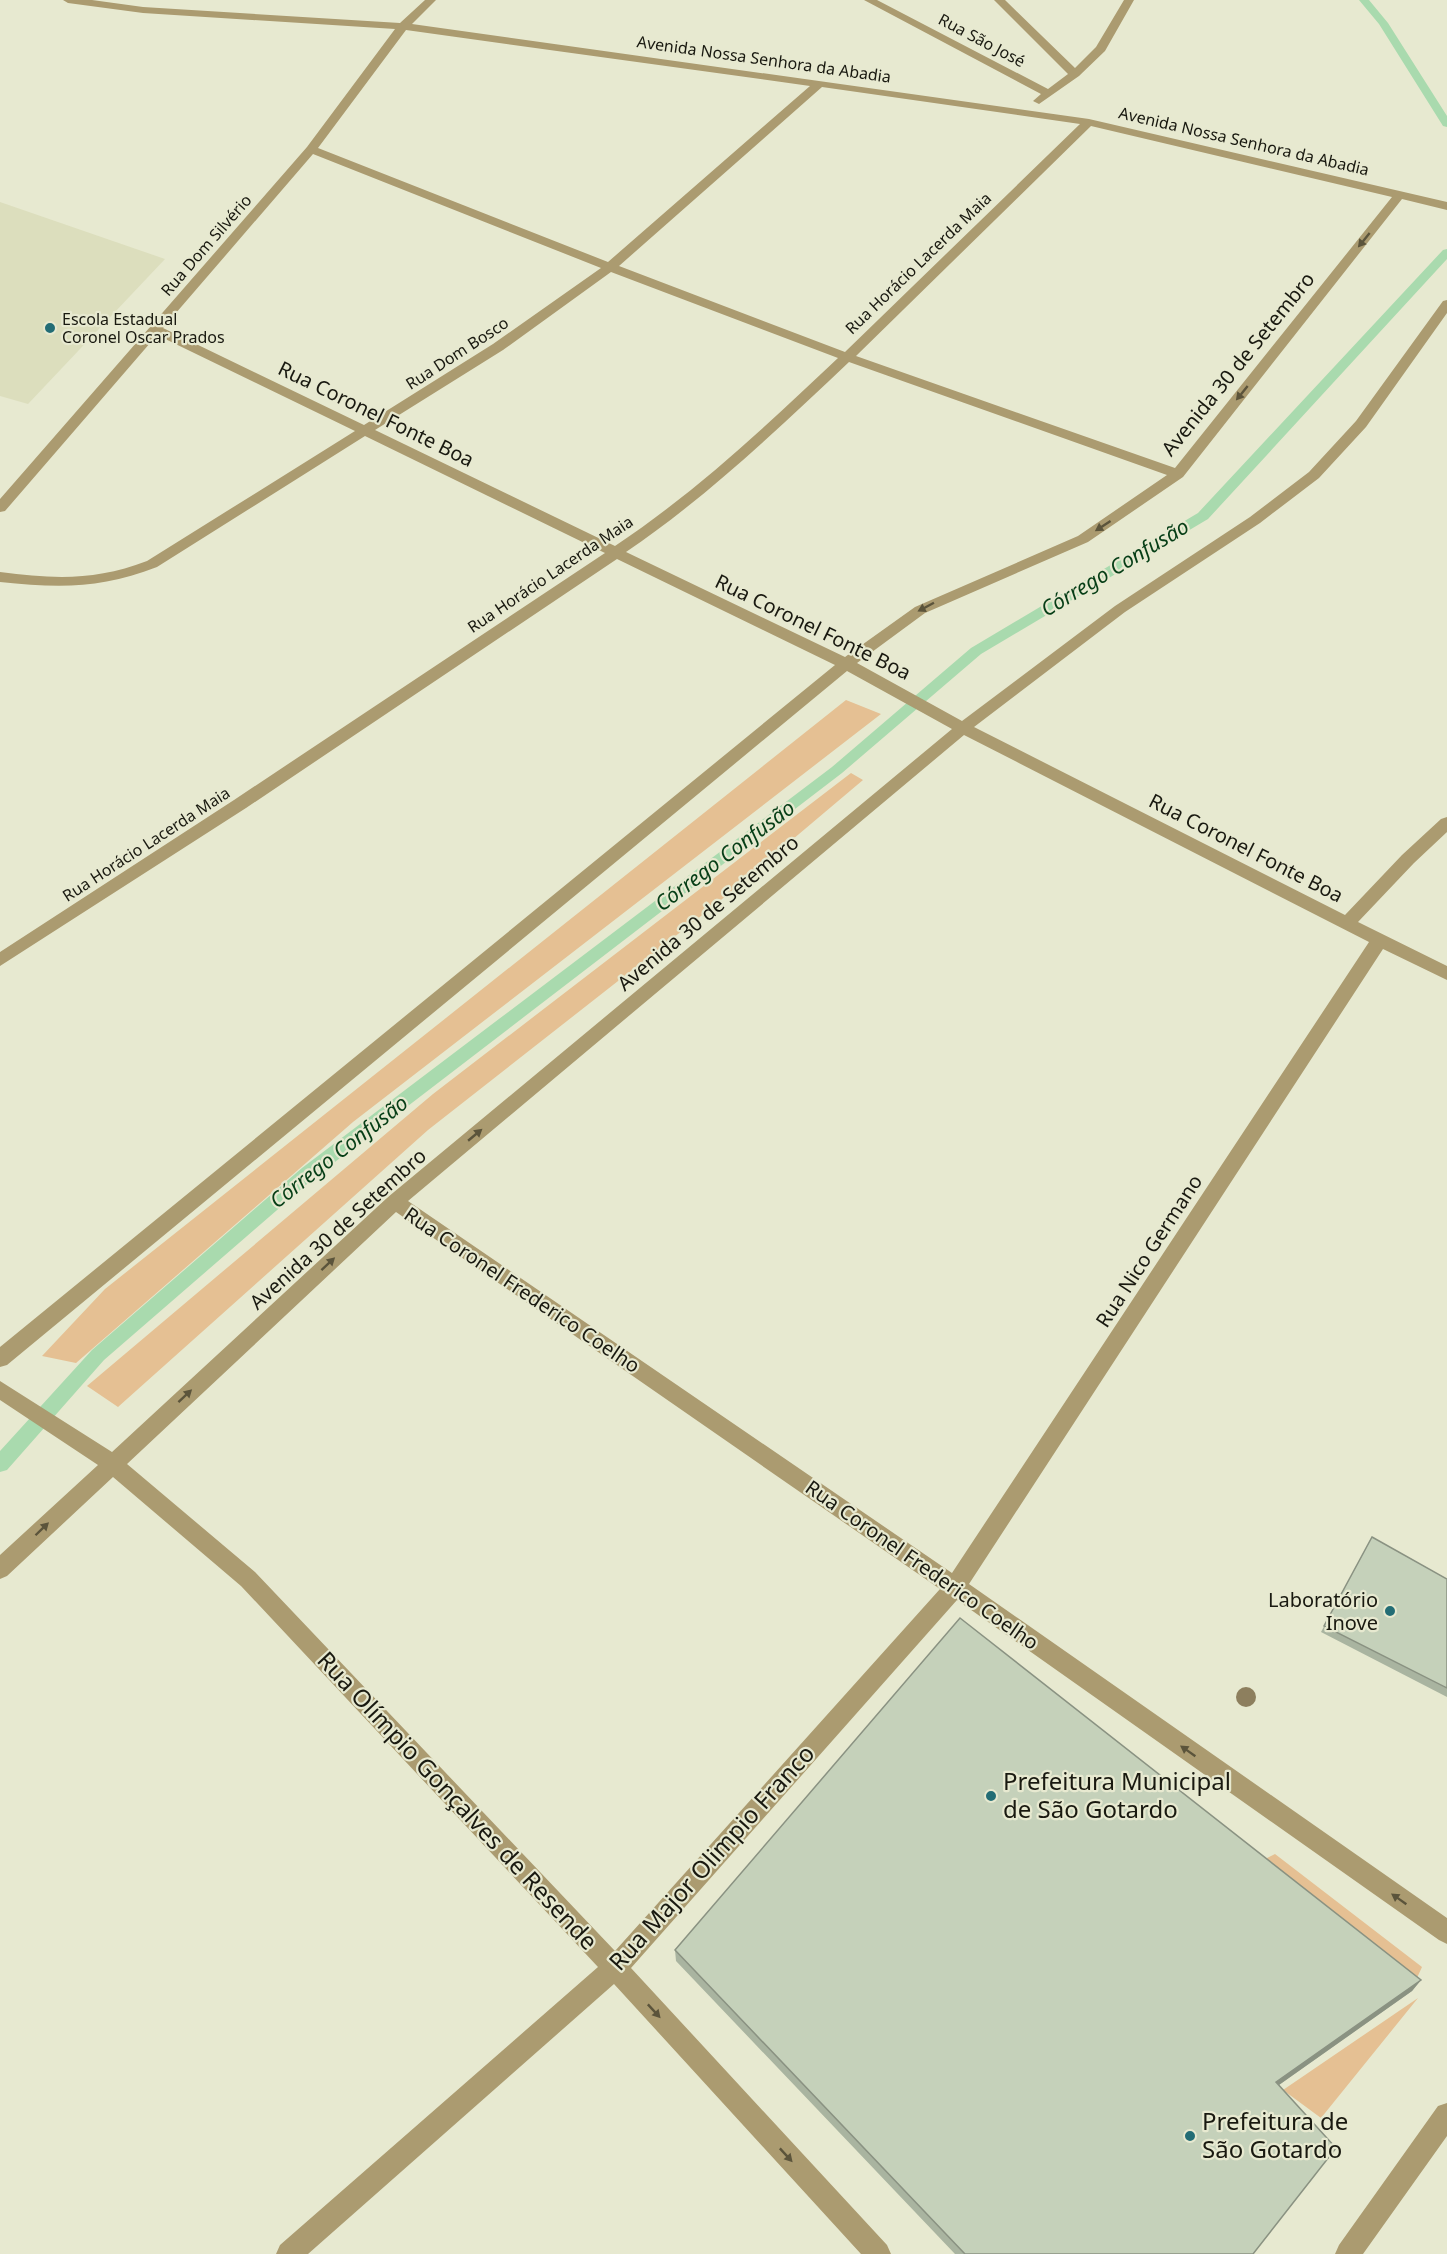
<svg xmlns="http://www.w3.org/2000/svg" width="1447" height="2254" font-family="'Noto Sans',sans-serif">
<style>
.built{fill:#dcdebd}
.green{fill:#e5c093}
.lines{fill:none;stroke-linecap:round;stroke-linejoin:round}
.stream{fill:#a9daae;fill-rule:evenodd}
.minor{fill:#ab9b70;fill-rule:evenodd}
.tree{fill:#8d7f5e}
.wall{fill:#a9b4a0}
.shaded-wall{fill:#8a9282}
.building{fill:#c5d1ba;stroke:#8a9282;stroke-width:1.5}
.oneway{fill:#5b543b}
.poi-dot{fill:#236d75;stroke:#e7e9d0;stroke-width:2}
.labels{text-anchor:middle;stroke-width:4.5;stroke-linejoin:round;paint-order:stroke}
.far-street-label{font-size:16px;fill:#191910;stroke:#e7e9d0}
.far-poi-label{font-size:16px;fill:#191910;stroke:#e7e9d0;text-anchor:start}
.street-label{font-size:20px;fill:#191910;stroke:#e7e9d0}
.poi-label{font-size:20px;fill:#191910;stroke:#e7e9d0;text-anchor:end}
.water-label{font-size:21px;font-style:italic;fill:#063e16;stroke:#e7e9d0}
.near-poi-label{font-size:24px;fill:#191910;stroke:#e7e9d0;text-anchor:start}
.near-street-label{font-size:24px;fill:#191910;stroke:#e7e9d0}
</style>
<rect width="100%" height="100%" fill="#e7e9d0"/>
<path class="built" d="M0 202 165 259 28 404 0 396Z"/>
<path class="green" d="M846 700 881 714 353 1122 76 1363 42 1356 105 1289Z
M851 773 863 780 715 905 428 1130 118 1407 87 1386 433 1094Z
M1275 1854 1422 1967 1416 1980 1261 1861Z
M1418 1998 1321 2118 1283 2090Z"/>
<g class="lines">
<path class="stream" d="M1359 0H1369L1388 23 1447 116V127L1443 126 1379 24Z
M1447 249V259L1208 519 981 654 842 773 314 1178 104 1360 7 1470 0 1472V1451L92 1350 302 1168 832 767 971 648 1198 513 1443 250Z"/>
<path class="minor" d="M63 0H92L143 7 400 23 425 0H436L412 24 1089 119 1447 202V210L1402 199 1183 477 1088 542 925 613 857 663 962 721 1115 606 1250 517 1309 472 1356 421 1443 301 1447 300V313L1366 427 1319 478 1260 523 1125 612 974 727 1345 915 1402 855 1441 819 1447 817V832L1414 863 1358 922 1447 966V980L1383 949 969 1584 1447 1918V1944L1439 1940 957 1600 631 1968 887 2245 891 2254H861L614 1984 308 2254H276L280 2245 598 1967 241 1586 113 1477 7 1576 0 1579V1555L98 1465 0 1400V1381L112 1452 388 1197 952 729 847 671 7 1365 0 1367V1347L835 665 617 559 246 808 0 966V952L234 800 605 553 365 436 157 567C101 589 59 588 0 582V572C54 579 95 581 147 561L355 431 157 335 5 511 0 512V499L307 147 395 29 143 13 68 3ZM406 30 810 86 608 262 318 148ZM822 87 1080 124 845 352 619 266ZM1091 126 1392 197 1175 468 856 356ZM313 154 601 268 493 344 364 425 163 328ZM611 272 838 358C767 425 696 492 615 546L375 430 503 350ZM849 362 1167 475 1078 536 915 607 845 657 626 552C707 497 778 429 849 362ZM964 735 1369 942 952 1573 408 1201ZM396 1212 940 1589 615 1951 255 1572 127 1464Z
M864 0H877L1048 89 1068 74 994 0H1005L1075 68 1096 47 1124 0H1134L1105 51 1079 76 1039 104 1033 101 1041 94Z
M1447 2103V2136L1363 2254H1335L1339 2245 1438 2106Z"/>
</g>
<circle class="tree" cx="1246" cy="1697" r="10"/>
<path class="wall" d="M1372 1537 1447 1579V1697L1321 1632Z
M675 1950 1421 1980 1412 1991 1279 2085 1253 2254H955L676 1961Z"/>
<path class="shaded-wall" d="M1421 1980 1412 1991 1269 2092 1276 2082Z"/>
<path class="building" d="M1372 1537 1447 1579V1688L1324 1626Z
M960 1618 1421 1980 1276 2082 1336 2148 1253 2254H965L675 1950Z"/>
<defs><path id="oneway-solid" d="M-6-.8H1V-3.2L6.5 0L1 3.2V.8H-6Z" transform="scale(1.5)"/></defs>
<g class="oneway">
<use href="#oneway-solid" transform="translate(1364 240) rotate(129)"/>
<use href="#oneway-solid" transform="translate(1242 393) rotate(129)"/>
<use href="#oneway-solid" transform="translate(1103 526) rotate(147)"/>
<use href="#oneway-solid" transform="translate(926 607) rotate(152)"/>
<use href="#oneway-solid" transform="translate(475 1135) rotate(-40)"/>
<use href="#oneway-solid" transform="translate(328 1264) rotate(-43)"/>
<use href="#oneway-solid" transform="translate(185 1396) rotate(-43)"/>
<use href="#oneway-solid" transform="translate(42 1529) rotate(-44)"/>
<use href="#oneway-solid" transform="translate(1188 1751) rotate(-145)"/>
<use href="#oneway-solid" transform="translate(1399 1899) rotate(-145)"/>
<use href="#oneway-solid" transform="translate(654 2011) rotate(47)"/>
<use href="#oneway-solid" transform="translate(786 2155) rotate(47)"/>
</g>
<g class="poi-dot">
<circle cx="50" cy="328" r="6"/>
<circle cx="1390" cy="1611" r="6"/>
<circle cx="991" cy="1796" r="6"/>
<circle cx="1190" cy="2136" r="6"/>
</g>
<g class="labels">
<g class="far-street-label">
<text transform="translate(982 40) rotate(28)" y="6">Rua São José</text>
<text transform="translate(764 59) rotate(8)" y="6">Avenida Nossa Senhora da Abadia</text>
<text transform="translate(1244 141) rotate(13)" y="6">Avenida Nossa Senhora da Abadia</text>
<text transform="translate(206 245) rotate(-49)" y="6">Rua Dom Silvério</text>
<text transform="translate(918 263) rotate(-44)" y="6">Rua Horácio Lacerda Maia</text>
<text transform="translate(457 353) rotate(-33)" y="6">Rua Dom Bosco</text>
<text transform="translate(550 574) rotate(-34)" y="6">Rua Horácio Lacerda Maia</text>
<text transform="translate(146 844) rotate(-33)" y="6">Rua Horácio Lacerda Maia</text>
</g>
<g class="far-poi-label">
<text x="62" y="325">Escola Estadual<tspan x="62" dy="18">Coronel Oscar Prados</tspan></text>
</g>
<g class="street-label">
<text transform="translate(1238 364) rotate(-51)" y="7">Avenida 30 de Setembro</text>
<text transform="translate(376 414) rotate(26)" y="7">Rua Coronel Fonte Boa</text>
<text transform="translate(813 627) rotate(26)" y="7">Rua Coronel Fonte Boa</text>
<text transform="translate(1246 848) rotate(27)" y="7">Rua Coronel Fonte Boa</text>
<text transform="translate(708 913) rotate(-40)" y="7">Avenida 30 de Setembro</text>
<text transform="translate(338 1229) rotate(-42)" y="7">Avenida 30 de Setembro</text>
<text transform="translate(1149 1251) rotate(-57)" y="7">Rua Nico Germano</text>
<text transform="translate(522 1290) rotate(34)" y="7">Rua Coronel Frederico Coelho</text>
<text transform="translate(922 1565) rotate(35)" y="7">Rua Coronel Frederico Coelho</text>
</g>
<g class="poi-label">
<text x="1378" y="1607">Laboratório<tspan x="1378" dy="23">Inove</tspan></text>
</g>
<g class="water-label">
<text transform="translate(1115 568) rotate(-31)" y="7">Córrego Confusão</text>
<text transform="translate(725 856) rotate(-37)" y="7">Córrego Confusão</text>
<text transform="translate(339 1152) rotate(-38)" y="7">Córrego Confusão</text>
</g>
<g class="near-poi-label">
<text x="1003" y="1790">Prefeitura Municipal<tspan x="1003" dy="28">de São Gotardo</tspan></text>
<text x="1202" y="2130">Prefeitura de<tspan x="1202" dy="28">São Gotardo</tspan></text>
</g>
<g class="near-street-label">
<text transform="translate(457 1801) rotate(47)" y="8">Rua Olímpio Gonçalves de Resende</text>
<text transform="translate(712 1858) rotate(-48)" y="8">Rua Major Olimpio Franco</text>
</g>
</g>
</svg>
